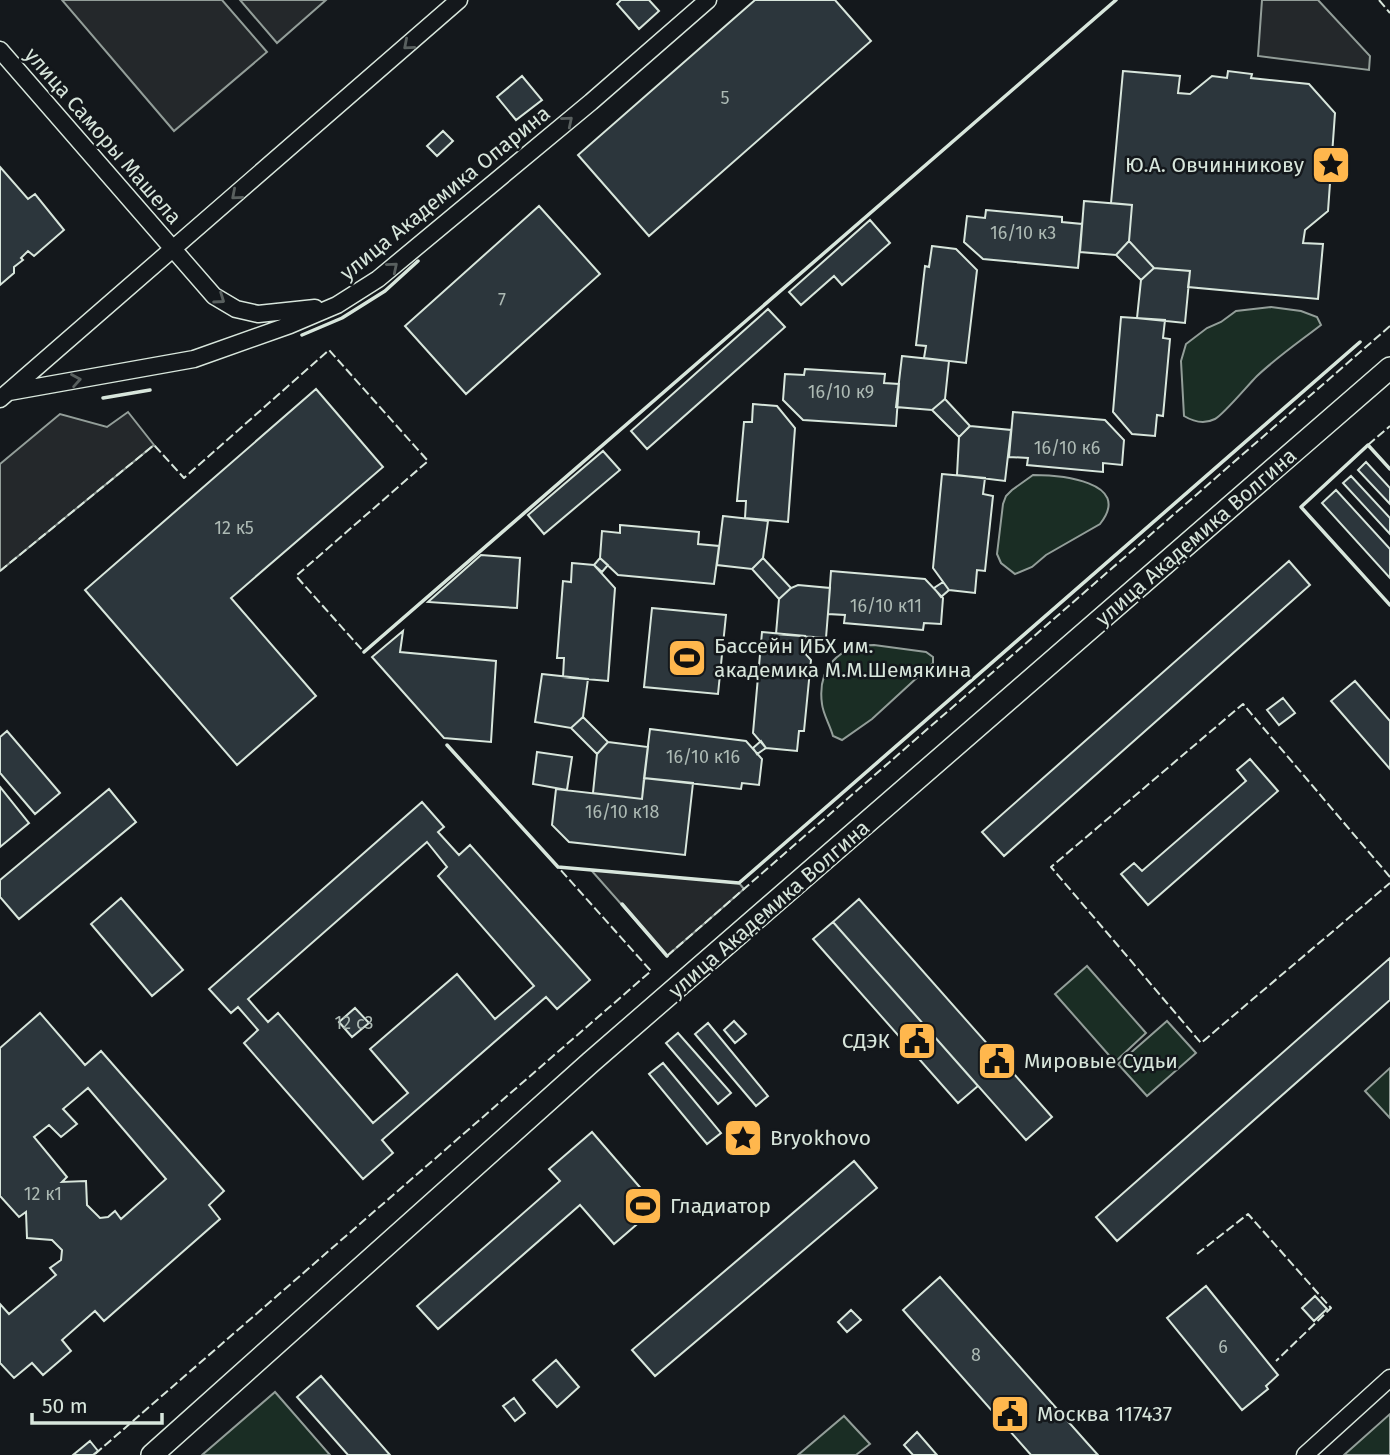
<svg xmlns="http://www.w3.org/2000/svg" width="1390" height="1455" font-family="'Fira Sans',sans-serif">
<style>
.green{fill:#1a2d24;stroke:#939e99;stroke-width:2}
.parking{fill:#24282b;stroke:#939e99;stroke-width:2}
.building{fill:#2c363c;stroke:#d8e6dc;stroke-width:2;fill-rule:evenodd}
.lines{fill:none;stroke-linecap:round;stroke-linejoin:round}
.street-casing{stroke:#d8e6dc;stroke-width:19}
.secondary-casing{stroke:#d8e6dc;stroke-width:24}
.street{stroke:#14181c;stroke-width:16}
.secondary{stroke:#14181c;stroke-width:21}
.fence{stroke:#d8e6dc;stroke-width:2;stroke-dasharray:9 3.5;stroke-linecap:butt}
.wall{stroke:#d8e6dc;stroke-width:3.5}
.oneway{stroke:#59605f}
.labels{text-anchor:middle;stroke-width:5;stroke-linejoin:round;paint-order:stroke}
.number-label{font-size:18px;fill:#adbab4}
.street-label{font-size:21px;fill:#d8e6dc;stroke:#14181c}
.poi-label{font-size:21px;fill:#d8e6dc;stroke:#14181c;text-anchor:start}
</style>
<rect width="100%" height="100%" fill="#14181c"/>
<path class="green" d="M1271 307 1301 311 1317 317 1321 325C1299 342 1277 357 1257 376 1248 385 1223 415 1215 419 1205 424 1194 422 1184 416L1181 361 1186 344 1207 328 1221 322 1236 311Z
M1033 475C1058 475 1134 481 1100 524L1046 555 1032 567 1015 574 1001 563 997 554 1003 504 1006 496 1012 490Z
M874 645 926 652 933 657V663L872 719 842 740 833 736C830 725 823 714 822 704 817 668 839 645 874 645Z
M1087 966 1146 1033 1115 1062 1055 994Z
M1167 1021 1196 1053 1147 1096 1118 1064Z
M1390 1068V1118L1365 1091Z
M275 1392 330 1455H202Z
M1390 1414V1455H1344Z
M844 1416 870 1444 856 1455H798Z"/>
<path class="parking" d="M62 0H222L267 52 174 131Z
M240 0H326L277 43Z
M1262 0H1318L1370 56 1369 70 1258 56Z
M128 412 154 445 0 571V464L60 414 107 427Z
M591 870 739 883 744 889 667 956Z"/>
<path class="building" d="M621 0H649L659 11 639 29 617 4Z
M755 0H835L871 41 649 236 578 155Z
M1123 71 1180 76 1178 93 1190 94 1212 76 1227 78 1228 71 1252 74 1251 78 1309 84 1335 113 1328 211 1305 230 1303 243 1323 244 1318 299 1188 287 1190 271 1154 268 1129 241 1132 205 1111 203Z
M522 76 542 100 516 120 497 97Z
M443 131 453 141 437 156 427 146Z
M0 167 28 199 35 194 64 230 34 256 28 251 21 258 23 260 14 267V273L0 285Z
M1084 201 1132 205 1129 241 1116 255 1080 252Z
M539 206 600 274 466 394 405 326Z
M986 210 1062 217V222L1082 224 1078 268 983 259 964 242 967 216 985 218Z
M870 220 890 243 842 285 834 276 801 305 789 292Z
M1129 241 1154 268 1141 280 1116 255Z
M932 246 956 249 977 270 966 363 924 358 926 346 916 345 925 266 929 267Z
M1154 268 1190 271 1185 323 1137 318 1141 280Z
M768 309 785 327 647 449 631 431Z
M1121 317 1165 320 1163 338 1170 339 1163 416 1157 415 1155 436 1132 434 1113 412Z
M902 356 949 361 945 399 932 410 896 407Z
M805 369 885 374 884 383 899 384 896 426 803 420 783 400 785 374 804 375Z
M316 389 383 467 231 598 316 696 237 765 85 590Z
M945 399 970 426 959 437 932 410Z
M753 404 777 406 795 428 788 522 745 518 746 501H737L744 422H752Z
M1013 412 1105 420 1124 440 1122 465 1103 463V472L1027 465 1028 458 1009 457Z
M970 426 1011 430 1005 481 957 475 959 437Z
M603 451 620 470 544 534 528 515Z
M1366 462 1390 488V504L1358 470Z
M942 474 985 478 983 494 993 496 985 571 977 570 975 593 949 590 933 568Z
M1351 476 1390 518V534L1343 483Z
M1336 490 1390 549V578L1322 503Z
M723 516 768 521 763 558 752 569 717 565Z
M620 525 699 532 698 544 719 546 714 584 618 575 600 558 602 531 620 533Z
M481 555 520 558 517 608 428 602Z
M600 558 608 565 602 572 594 565Z
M763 558 791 588 779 599 752 569Z
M1289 561 1310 585 1004 856 982 832Z
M572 563 594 565 615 588 608 681 563 677 564 658H557L563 581 571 582Z
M831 571 925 579 943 598 941 624 924 623 923 630 844 623 845 615 828 614Z
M943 582 949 590 941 597 934 588Z
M798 585 830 588 826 638 776 634 779 599 791 588Z
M652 608 726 615 718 694 644 687Z
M403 631 400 652 496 661 491 742 444 738 372 657Z
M762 632 805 636 802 650 811 660 804 731H799L797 751 766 748 753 733Z
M542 674 588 679 583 717 571 728 535 722Z
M1355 681 1390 721V769L1331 701Z
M1283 698 1295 713 1279 725 1267 710Z
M583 717 608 742 597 754 571 728Z
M650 729 746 741 762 759 759 785 742 783 741 789 644 778Z
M7 731 60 793 35 814 0 773V737Z
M761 741 766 748 757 754 753 748Z
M608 742 648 747 642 799 593 793 597 754Z
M537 752 572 757 567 790 533 784Z
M1250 759 1278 791 1148 905 1121 874 1134 863 1142 871 1246 781 1237 770Z
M644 778 693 783 685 855 569 842 552 825 556 789 642 799Z
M0 787 29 823 0 847Z
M109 789 136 822 19 919 0 897V880Z
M422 802 444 827 438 832 459 855 470 845 590 980 557 1009 546 997 382 1140 393 1153 363 1179 244 1043 258 1030 238 1007 231 1013 209 989ZM427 842 447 867 438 876 534 986 495 1019 457 974 370 1049 408 1093 373 1123 278 1013 268 1022 248 999Z
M121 898 183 970 152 996 91 924Z
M859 899 1052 1117 1026 1140 833 922Z
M833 922 978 1086 958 1103 813 939Z
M1390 958V1000L1117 1241 1096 1217Z
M355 1008 369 1023 352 1037 339 1022Z
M40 1013 85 1065 101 1051 224 1191 209 1205 220 1219 104 1321 95 1311 62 1340 71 1351 43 1375 32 1363 14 1378 0 1363V1304L9 1314 56 1275 50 1268 61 1260 62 1250 52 1240 27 1238 26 1212 19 1217 0 1196V1048ZM88 1088 166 1179 121 1219 115 1211 108 1217 100 1218 87 1205 86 1181 62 1182 67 1177 34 1137 49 1125 61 1137 77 1124 63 1109Z
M734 1021 746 1034 735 1043 724 1030Z
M708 1023 768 1096 756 1106 695 1034Z
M678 1033 731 1093 718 1104 666 1043Z
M663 1063 721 1133 707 1144 649 1074Z
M592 1132 657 1207 614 1244 580 1205 438 1329 417 1306 560 1181 549 1169Z
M854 1161 877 1188 655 1376 632 1350Z
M940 1277 1089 1445 1098 1455H1031L903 1310Z
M1206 1286 1278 1375 1266 1386 1268 1389 1242 1410 1167 1318Z
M1315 1296 1327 1309 1314 1321 1302 1308Z
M851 1310 861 1320 847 1332 838 1322Z
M556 1360 579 1387 557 1407 533 1380Z
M321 1376 334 1391 390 1455H348L297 1397Z
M514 1398 525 1413 515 1421 503 1406Z
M917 1432 937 1455H913L904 1445Z
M90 1441 98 1451 93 1455H73Z"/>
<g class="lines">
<g class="street-casing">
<path id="street" d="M0 50 214 296 236 309 258 314 315 308
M9 392 194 359 290 325 337 305 378 279 591 102 708 0
M0 399 459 0
M1305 1455 1390 1378"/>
</g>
<g class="secondary-casing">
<path id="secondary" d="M152 1455 591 1062 1390 368"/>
</g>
<use href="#street" class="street"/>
<use href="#secondary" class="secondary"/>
<path class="fence" d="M1379 0 1390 13
M1368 445 1390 426
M0 571 154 445 184 478 329 350 428 461 296 576 364 652
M1390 877 1243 704 1051 867 1201 1043 1390 883
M667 956 1390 326
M1197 1254 1248 1214 1331 1308 1276 1361
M95 1454 651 971 558 867"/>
<path class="wall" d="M302 335 342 318 385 291 418 261
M103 398 150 390
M1390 469 1368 445 1301 507 1390 605
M364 652 1116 0
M447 745 558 867 739 883 1360 342
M622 904 667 956"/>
</g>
<defs><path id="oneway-chevron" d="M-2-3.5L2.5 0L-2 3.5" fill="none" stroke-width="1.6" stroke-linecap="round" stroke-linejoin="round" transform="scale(1.75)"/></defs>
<g class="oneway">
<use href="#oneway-chevron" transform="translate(408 45) rotate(139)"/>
<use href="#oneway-chevron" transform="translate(568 121) rotate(-40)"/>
<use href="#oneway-chevron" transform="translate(236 195) rotate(139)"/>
<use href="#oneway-chevron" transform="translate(393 267) rotate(-40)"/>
<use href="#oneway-chevron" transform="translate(220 299) rotate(35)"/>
<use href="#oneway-chevron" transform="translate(76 380) rotate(-10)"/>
</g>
<defs>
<g id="sight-square" transform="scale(2.0125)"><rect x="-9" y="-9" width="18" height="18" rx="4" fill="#ffb74d" stroke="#14181c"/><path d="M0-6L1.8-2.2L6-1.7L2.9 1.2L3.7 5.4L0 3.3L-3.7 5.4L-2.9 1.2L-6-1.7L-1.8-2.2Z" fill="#111"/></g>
<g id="stadium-square" transform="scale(2.0125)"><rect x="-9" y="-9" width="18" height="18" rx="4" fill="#ffb74d" stroke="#14181c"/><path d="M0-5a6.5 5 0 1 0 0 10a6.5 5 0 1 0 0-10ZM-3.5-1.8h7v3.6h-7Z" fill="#111"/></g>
<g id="civic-square" transform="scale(2.0125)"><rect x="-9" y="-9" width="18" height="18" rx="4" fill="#ffb74d" stroke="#14181c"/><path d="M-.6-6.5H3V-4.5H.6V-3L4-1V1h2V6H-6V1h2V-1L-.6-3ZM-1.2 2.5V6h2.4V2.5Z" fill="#111"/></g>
</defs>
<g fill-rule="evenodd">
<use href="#sight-square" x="1331" y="165"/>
<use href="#stadium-square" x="687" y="658"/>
<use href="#civic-square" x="917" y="1041"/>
<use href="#civic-square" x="997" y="1061"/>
<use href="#sight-square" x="743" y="1138"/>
<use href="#stadium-square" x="643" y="1206"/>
<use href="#civic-square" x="1010" y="1414"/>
</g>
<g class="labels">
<g class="number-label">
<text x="725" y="104">5</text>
<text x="1023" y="239">16/10 к3</text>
<text x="502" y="306">7</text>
<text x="841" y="398">16/10 к9</text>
<text x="1067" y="454">16/10 к6</text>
<text x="234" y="534">12 к5</text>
<text x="886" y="612">16/10 к11</text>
<text x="703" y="763">16/10 к16</text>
<text x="622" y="818">16/10 к18</text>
<text x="354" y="1029">12 с3</text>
<text x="43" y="1200">12 к1</text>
<text x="1223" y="1353">6</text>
<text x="976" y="1361">8</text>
</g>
<g class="street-label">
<text transform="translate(103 136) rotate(49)" y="7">улица Саморы Машела</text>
<text transform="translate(445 193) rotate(-39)" y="7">улица Академика Опарина</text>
<text transform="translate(1196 537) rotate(-41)" y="7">улица Академика Волгина</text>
<text transform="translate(769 909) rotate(-41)" y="7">улица Академика Волгина</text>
</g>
<g class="poi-label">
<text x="1304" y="172" text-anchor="end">Ю.А. Овчинникову</text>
<text x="714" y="653">Бассейн ИБХ им.<tspan x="714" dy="24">академика М.М.Шемякина</tspan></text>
<text x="890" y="1048" text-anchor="end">СДЭК</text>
<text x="1024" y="1068">Мировые Судьи</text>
<text x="770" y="1145">Bryokhovo</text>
<text x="670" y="1213">Гладиатор</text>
<text x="1037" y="1421">Москва 117437</text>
</g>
</g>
<path d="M32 1413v10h130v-10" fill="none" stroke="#d8e6dc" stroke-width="3.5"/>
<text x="42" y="1413" font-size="21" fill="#d8e6dc" stroke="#14181c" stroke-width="5" paint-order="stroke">50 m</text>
</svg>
